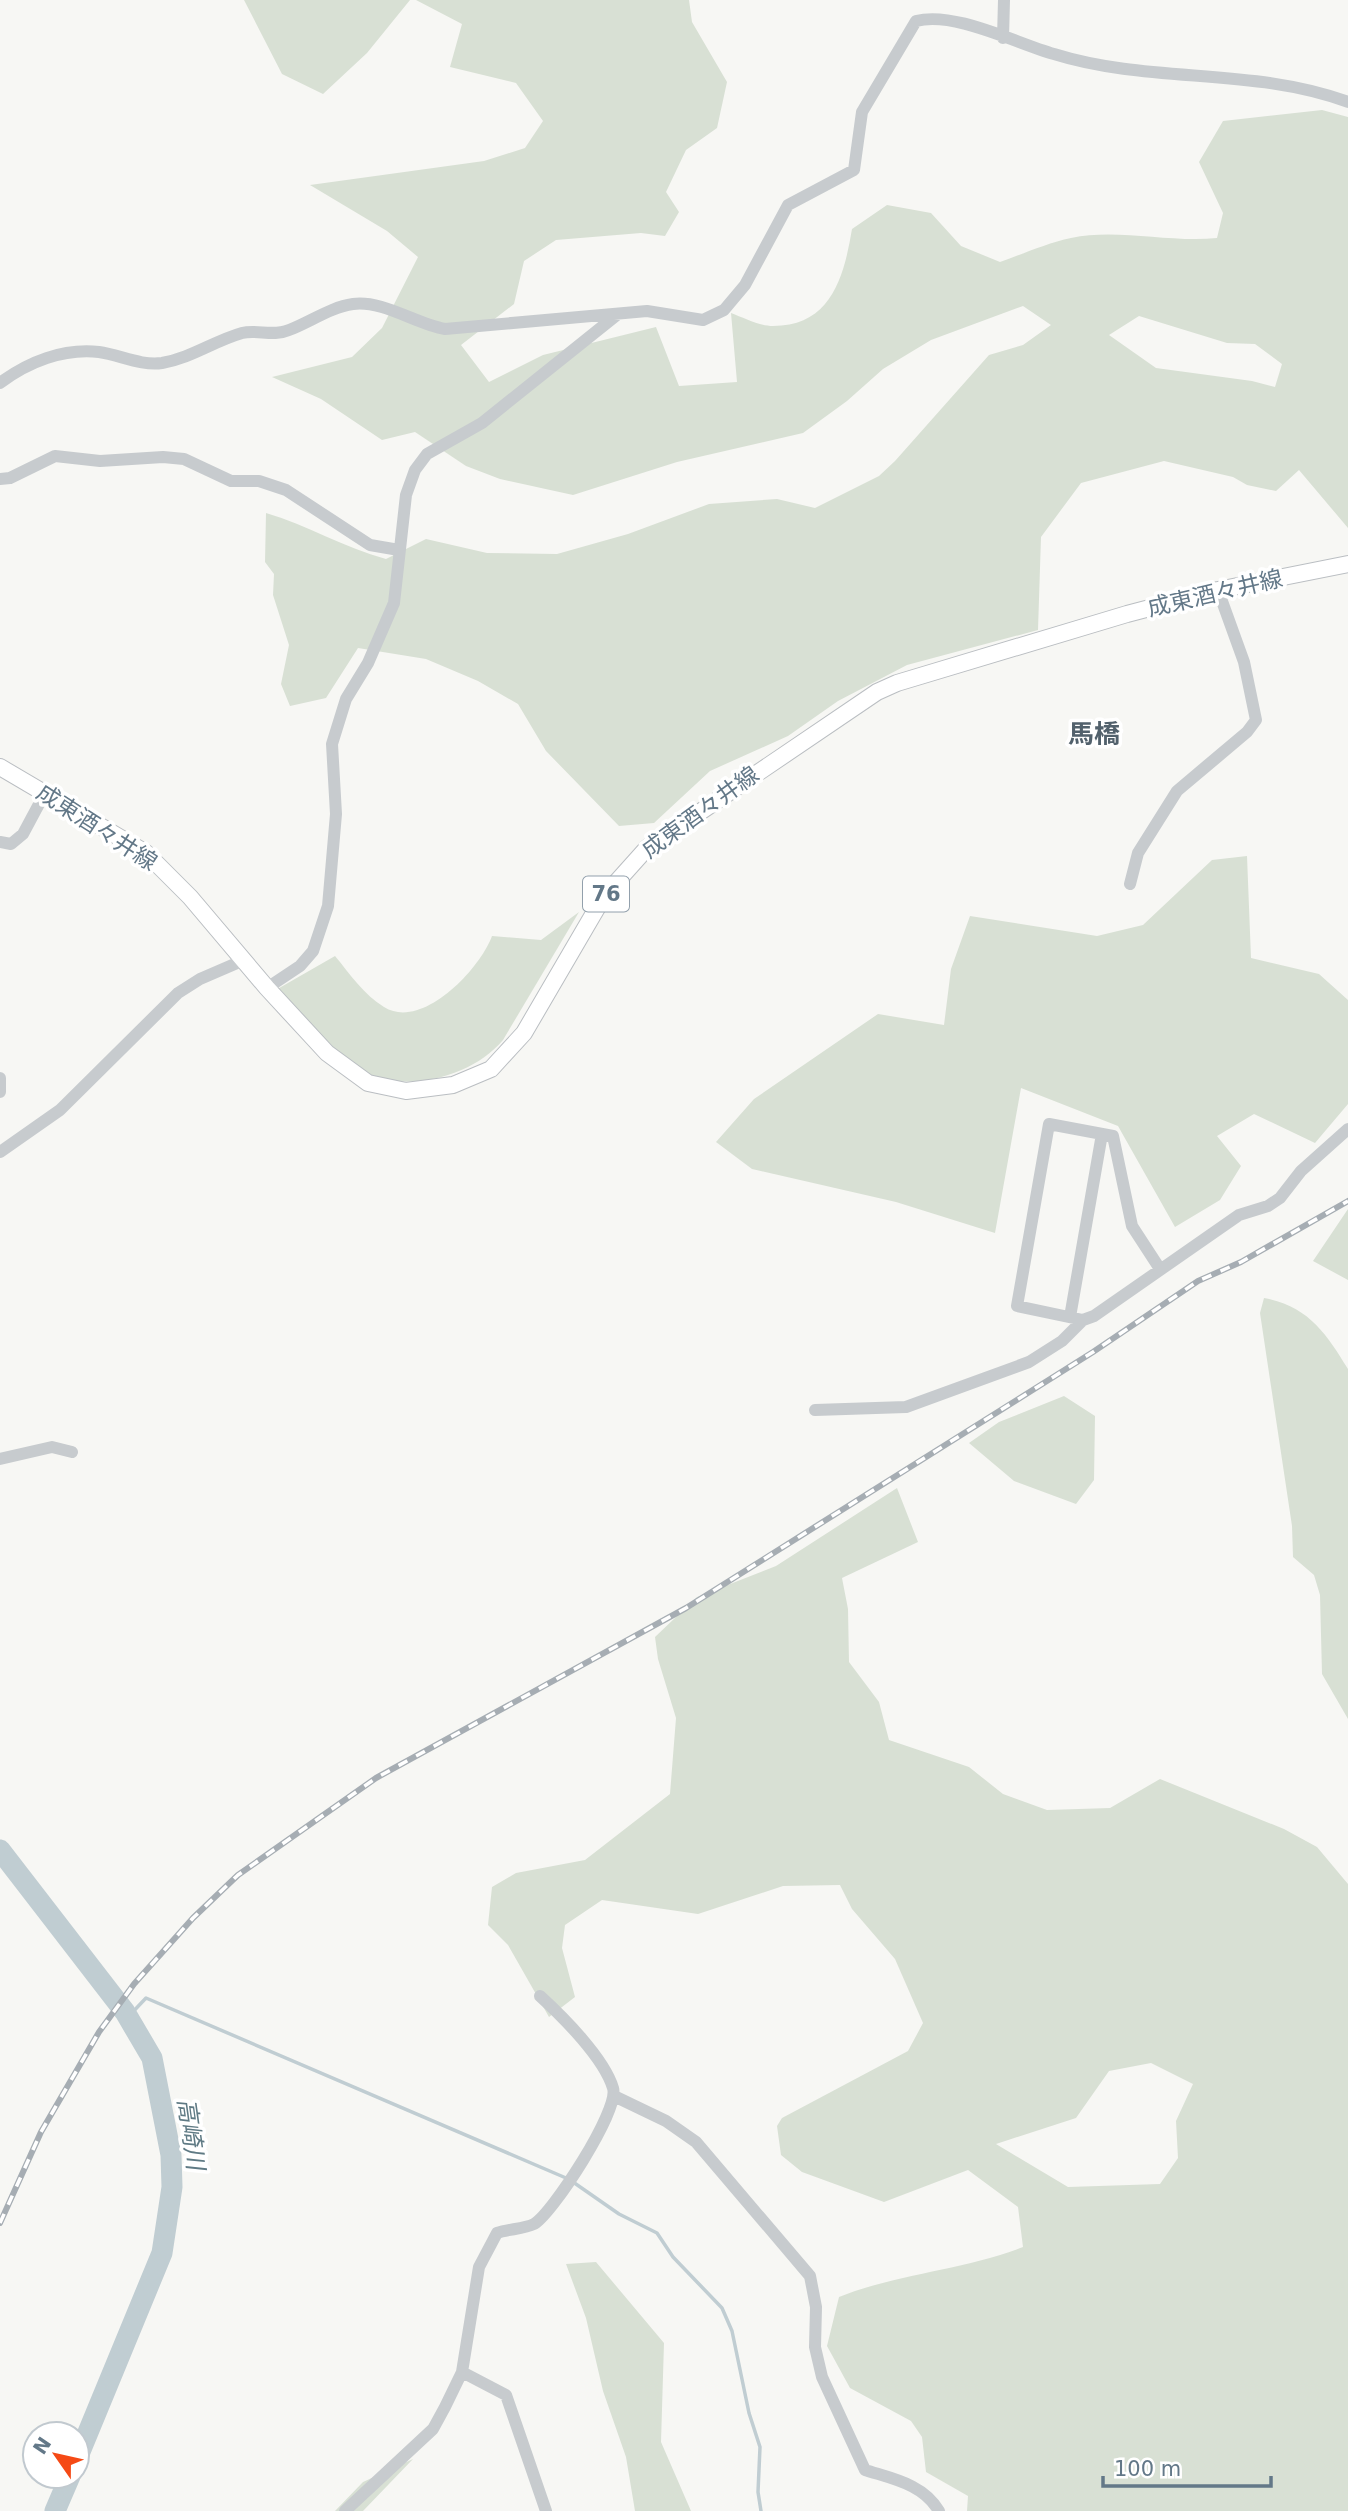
<svg xmlns="http://www.w3.org/2000/svg" width="1348" height="2511" font-family="'DejaVu Sans','Noto Sans JP',sans-serif">
<style>
.green{fill:#d8e0d4;fill-rule:evenodd}
.lines{fill:none;stroke-linecap:round;stroke-linejoin:round}
.stream{stroke:#c0cdd2;stroke-width:3.5}
.river{stroke:#c0cdd2;stroke-width:21}
.major-casing{stroke:#babec2;stroke-width:18}
.minor{stroke:#c7cbce;stroke-width:12}
.major{stroke:#fff;stroke-width:16}
.rail-casing{stroke:#a6adb3;stroke-width:6}
.rail{stroke:#fff;stroke-width:3.5;stroke-dasharray:10;stroke-linecap:butt}
.labels{text-anchor:middle;stroke-width:7;stroke-linejoin:round;paint-order:stroke}
.shield{fill:#fff;stroke:#92a0ac;stroke-width:2}
.shield-label{font-size:21px;font-weight:bold;fill:#637888}
.street-label{font-size:23px;fill:#637888;stroke:#fff}
.water-label{font-size:24px;font-style:italic;fill:#5f7a84;stroke:#fff}
.quarter-label{font-size:26px;font-weight:bold;fill:#52616c;stroke:#fff}
</style>
<rect width="100%" height="100%" fill="#f7f7f4"/>
<path class="green" d="M244 0H410L367 53 323 94 282 74Z
M416 0H689L692 22 727 82 717 128 686 150 666 192 679 212 665 236 641 233 556 240 524 261 514 304 461 345 489 382 543 355 656 327 679 386 737 382 731 313C744 318 760 326 773 326 831 326 844 277 852 229L887 205 931 213 961 246 1000 262C1023 254 1047 243 1071 238 1117 228 1170 243 1217 238L1223 213 1199 162 1223 121 1322 110 1348 117V528L1299 470 1276 491 1247 485 1233 477 1164 461 1081 483 1041 537 1038 630 907 665 838 701 788 736 710 771 654 823 619 826 546 751 518 704 478 681 426 659 358 648 326 698 290 706 281 684 289 645 273 595 274 574 265 562 266 513C308 525 344 548 386 559L426 539 487 553 557 554 628 534 709 504 777 499 815 508 879 476 895 461 989 355 1023 345 1051 325 1023 306 931 340 883 369 847 401 803 433 677 462 573 495 500 479 466 466 415 432 382 440 321 399 272 377 352 357 382 328 418 257 387 231 310 185 484 161 525 148 543 121 516 83 450 67 462 24ZM1139 316 1227 343 1255 344 1282 364 1275 387 1252 381 1156 368 1109 335Z
M1247 856 1251 958 1319 974 1348 1000V1104L1315 1143 1254 1114 1217 1136 1241 1166 1220 1200 1175 1227 1118 1126 1021 1088 995 1233 896 1202 752 1169 716 1142 754 1099 878 1014 944 1025 951 969 970 916 1097 936 1143 925 1212 860Z
M579 912 503 1040C472 1077 406 1094 361 1071 331 1056 299 1015 274 991L335 956C350 974 364 995 384 1007 422 1031 480 969 492 936L541 940Z
M1348 1209V1280L1313 1261Z
M1264 1298C1308 1306 1326 1333 1348 1369V1719L1322 1674 1320 1595 1314 1575 1293 1557 1292 1526 1260 1313Z
M1064 1396 1095 1416 1094 1480 1076 1504 1014 1481 969 1443 999 1422Z
M897 1488 918 1542 842 1578 848 1609 849 1662 879 1702 889 1740 969 1767 1003 1794 1047 1810 1110 1808 1160 1779 1284 1829 1317 1847 1348 1884V2511H967L968 2496 926 2472 922 2437 911 2421 850 2388 827 2346 839 2297C899 2273 964 2270 1023 2247L1018 2207 968 2170 884 2202 802 2172 781 2155 777 2126 782 2118 908 2051 923 2023 895 1959 852 1909 840 1885 783 1886 698 1914 602 1900 565 1925 562 1948 575 1997 549 2017 508 1945 488 1925 492 1887 516 1873 585 1860 670 1794 676 1718 658 1659 655 1637 697 1597 776 1566ZM1151 2063 1193 2084 1176 2121 1178 2158 1160 2184 1068 2187 996 2144 1076 2118 1109 2071Z
M596 2262 664 2343 661 2442 691 2511H635L626 2457 603 2391 586 2318 566 2264Z
M413 2459 363 2511H335L363 2482Z"/>
<g class="lines">
<path class="stream" d="M128 2017 146 1998 566 2178
M573 2182 619 2214 657 2233 673 2257 722 2308 732 2331 749 2413 760 2447 758 2492 761 2511"/>
<path class="river" d="M0 1850 125 2012 152 2058 171 2155 172 2187 162 2253 77 2459
M55 2511 70 2476"/>
<g class="major-casing">
<path id="major" d="M0 767 146 853 190 897 267 988 327 1053 368 1083 406 1091 453 1085 491 1069 524 1033 604 896 647 848 877 692 897 683 1127 614 1218 590 1348 564"/>
</g>
<path class="minor" d="M1003 38 1004 0
M0 383C28 362 63 348 99 352 120 355 141 366 162 363 191 358 214 341 242 333 257 329 273 337 289 330 310 322 331 307 353 304 383 300 416 324 445 329L647 311 703 320 724 310 745 285 788 205 854 170 862 112 916 21C955 11 1015 43 1054 54 1150 84 1254 67 1348 102
M0 479 10 478 55 456 100 461 163 457 184 459 231 481H259L286 490 370 545 399 550
M0 842 11 844 23 834 46 791
M1130 884 1138 853 1177 791 1247 732 1256 720 1244 662 1218 590
M267 988 300 966 313 951 328 906 336 814 332 744 346 699 368 663 394 603 406 495 415 470 427 454 482 423 618 314
M0 1078V1092
M0 1152 60 1110 178 993 200 979 244 960
M1070 1317 1102 1134
M1083 1320 1017 1306 1049 1124 1113 1136 1132 1226 1160 1269
M815 1410 906 1407 1029 1362 1062 1341 1083 1320 1094 1316 1239 1215 1268 1206 1280 1198 1301 1171 1348 1129
M0 1459 52 1447 72 1452
M614 2096 666 2121 696 2142 810 2276 816 2307 815 2347 822 2377 865 2470C893 2479 923 2484 939 2511
M462 2372 506 2395 546 2511
M345 2511 433 2429 445 2407 462 2372 479 2267 497 2233C508 2229 524 2229 534 2224 552 2214 620 2110 613 2088 604 2058 563 2017 540 1996"/>
<use href="#major" class="major"/>
<g class="rail-casing">
<path id="rail" d="M0 2223 41 2132 99 2032 134 1984 193 1918 238 1875 376 1778 686 1608 1093 1352 1198 1281 1241 1262 1348 1201"/>
</g>
<use href="#rail" class="rail"/>
</g>
<g class="labels">
<rect class="shield" x="583" y="876.5" width="46" height="35" rx="5"/>
<g class="shield-label">
<text x="606" y="901">76</text>
</g>
<g class="street-label">
<text transform="translate(1215 593) rotate(-13)" y="8">成東酒々井線</text>
<text transform="translate(700 812) rotate(-36)" y="8">成東酒々井線</text>
<text transform="translate(97 827) rotate(33)" y="8">成東酒々井線</text>
</g>
<g class="water-label">
<text transform="translate(191 2134) rotate(82)" y="8">高崎川</text>
</g>
<g class="quarter-label">
<text x="1094" y="743">馬橋</text>
</g>
</g>
<g transform="translate(56 2455) rotate(304)"><circle r="33" fill="#ffffff" stroke="#c1c9cf" stroke-width="2"/>
<path d="M0-5L12 26L0 18L-12 26Z" fill="#f54a16"/>
<text y="-10" font-size="19" font-weight="bold" text-anchor="middle" fill="#637888">N</text>
</g>
<path d="M1103 2476v10h168v-10" fill="none" stroke="#637888" stroke-width="3.5"/>
<text x="1114" y="2476" font-size="21" fill="#637888" stroke="#ffffff" stroke-width="5" paint-order="stroke">100 m</text>
</svg>
